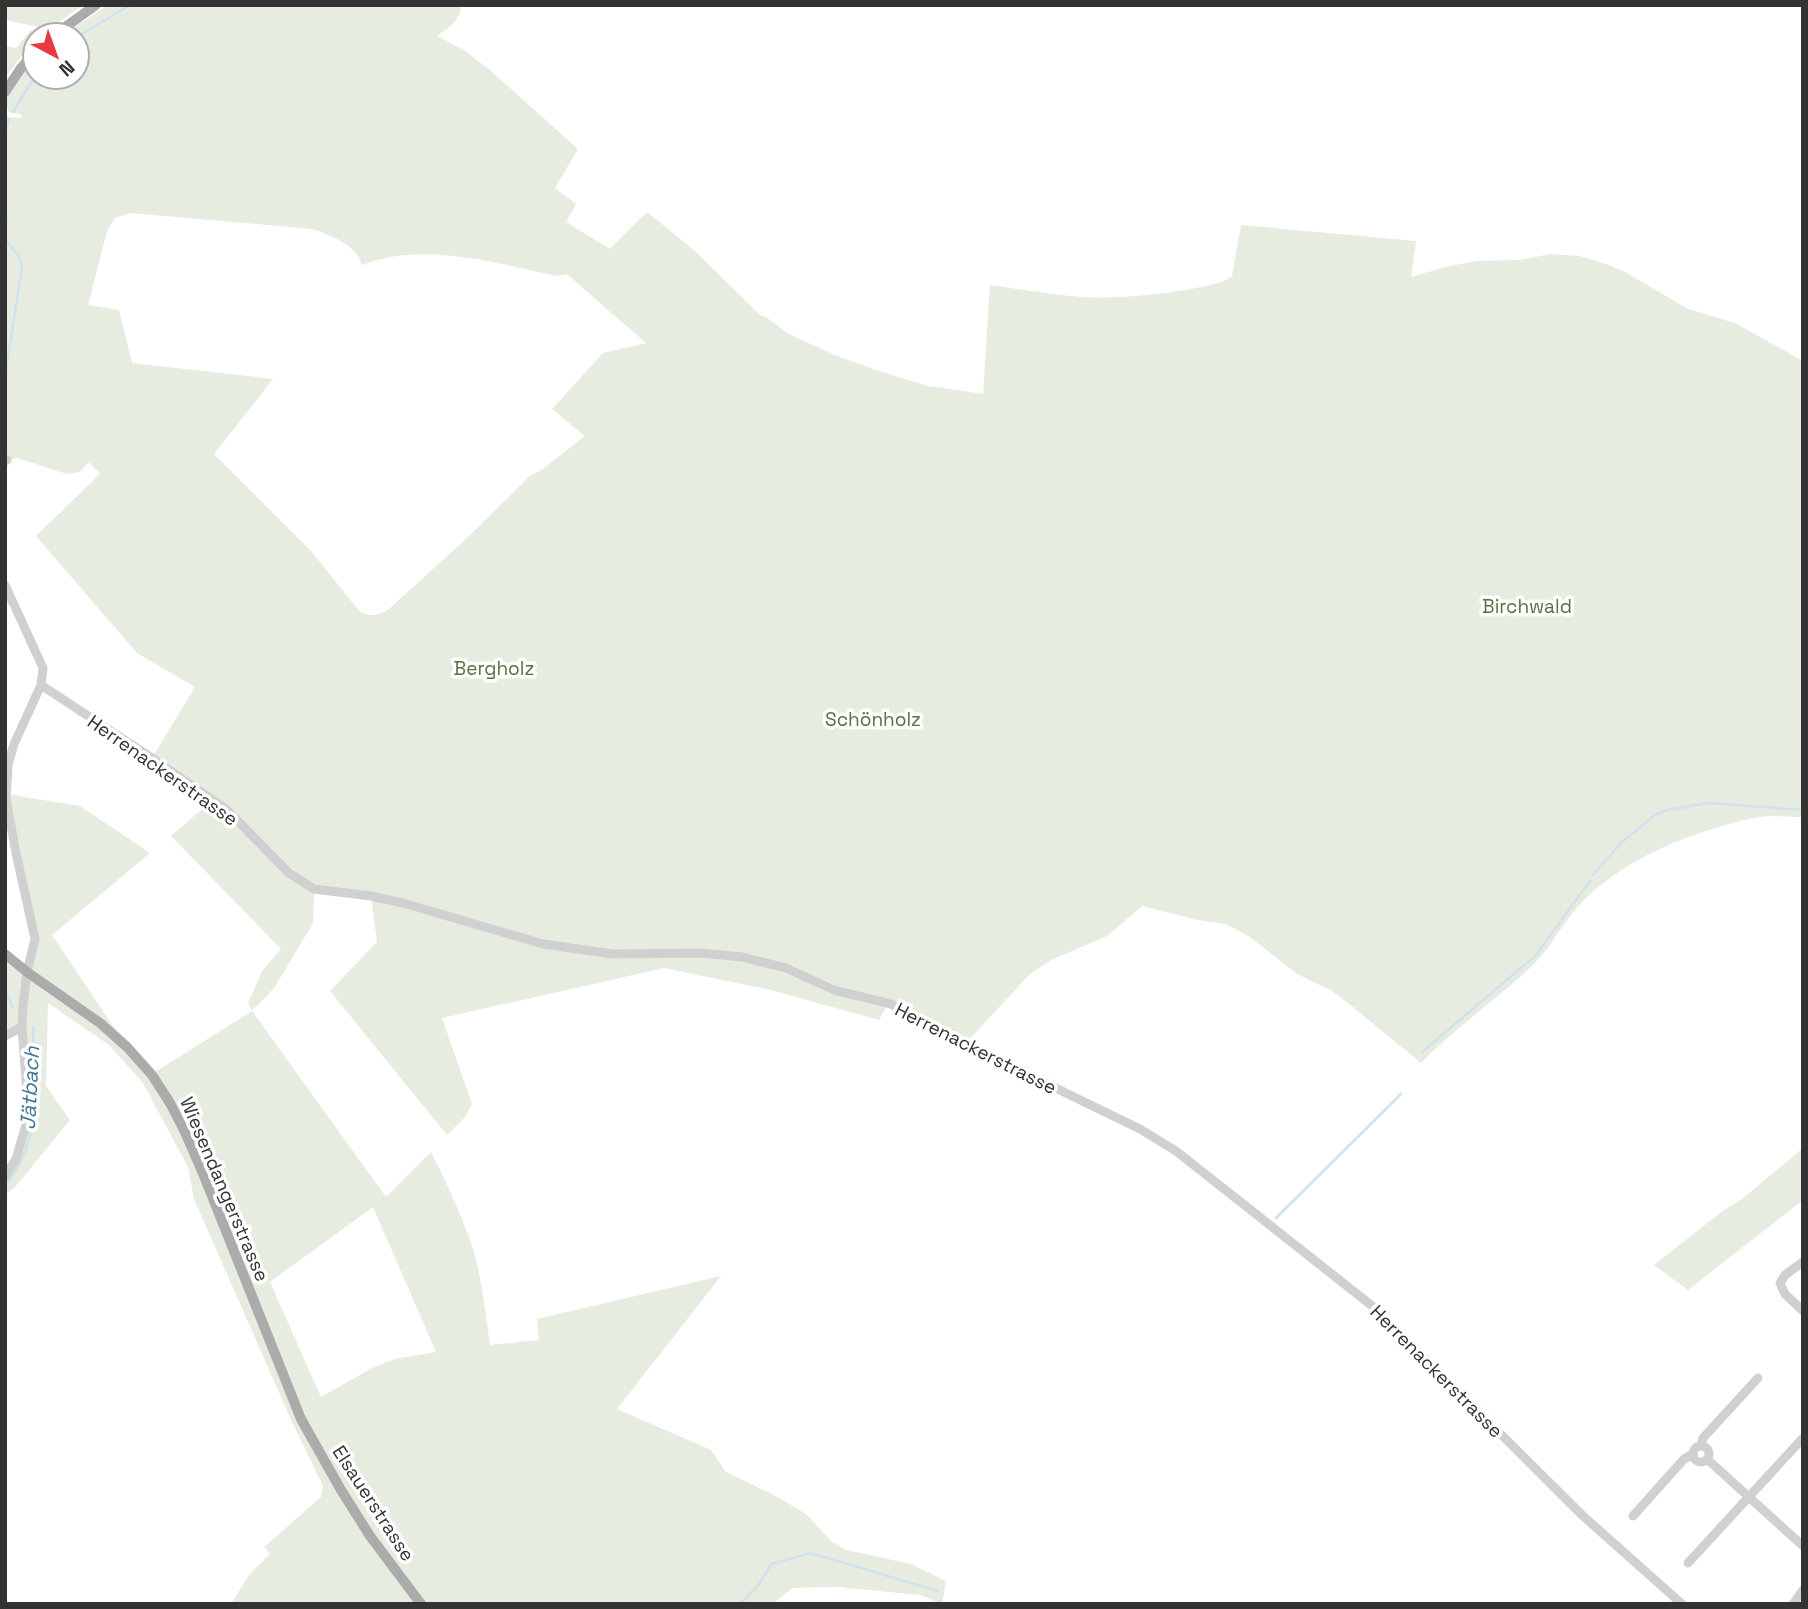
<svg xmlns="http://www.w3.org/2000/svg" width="1808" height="1609" font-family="'Space Grotesk',sans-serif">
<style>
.green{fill:#e6ecdf;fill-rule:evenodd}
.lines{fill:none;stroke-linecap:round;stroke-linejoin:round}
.stream{stroke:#cfe2ee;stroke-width:2.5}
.minor{stroke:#d0d0d0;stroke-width:9}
.major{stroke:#ababab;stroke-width:10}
.labels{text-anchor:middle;stroke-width:7;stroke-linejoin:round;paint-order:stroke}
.park-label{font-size:19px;fill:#56703f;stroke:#fff}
.street-label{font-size:19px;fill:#333;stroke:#fff}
.water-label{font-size:21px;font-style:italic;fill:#3f7597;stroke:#fff}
</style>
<rect width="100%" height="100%" fill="#fff"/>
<path class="green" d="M5 5H83L49 29 5 20Z
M109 5H461C460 22 449 27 437 36L464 50 491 71 578 149 555 188 576 204 566 222 610 249 647 212 695 251 760 315 766 317 787 333 832 354 876 370 928 386 983 394 990 285C1020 289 1051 295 1082 297 1118 299 1155 295 1191 289 1204 286 1222 284 1232 276L1241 225 1416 241 1411 277 1449 266 1478 261 1519 260 1551 254 1580 256 1606 264 1625 272 1688 309 1735 323 1803 361V817C1789 817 1774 815 1760 817 1746 819 1732 823 1718 827 1669 842 1620 864 1583 901 1564 920 1553 945 1534 964 1498 999 1456 1027 1421 1063L1353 1007 1332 991 1297 974 1250 937 1226 924 1198 920 1142 906 1107 936 1051 960 1030 974 965 1044 888 1004 879 1020 767 989 664 968 442 1018 472 1104 465 1117 447 1135 330 991 377 942 371 896 314 889 313 923 274 988 252 1011 386 1197 431 1152C445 1179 458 1208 469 1237 481 1271 485 1309 490 1345L539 1340 537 1319 721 1276 617 1409 711 1450 726 1472 774 1495 806 1514 832 1542 846 1550 911 1564 946 1581 942 1604 921 1595 838 1587 793 1588 772 1604H231L249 1575 270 1554 264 1547 321 1497 323 1486 292 1422 194 1199 188 1167 143 1083 109 1045 48 1003 46 1086 70 1120 16 1186 5 1195V1176L26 1125 23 1028 5 1036V954L27 972 35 939 6 794 80 806 150 853 52 935 127 1047 152 1074 252 1011 248 1003 262 971 281 949 171 836 212 801 152 758 195 687 137 653 36 536 100 474 89 462 80 472 67 474 17 458 7 460 5 454V117L19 118 23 117 20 114 9 112C7 108 5 106 6 101 8 89 27 68 35 58V77H77V35H61ZM130 213 313 229C331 236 356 244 362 265 424 241 495 263 557 276L567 274 646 343 603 353 552 409 585 436 543 469 530 476 467 538 389 609C378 616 372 617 360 612L311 551 214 454 273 379 132 363 119 310 88 305 107 231 115 218ZM373 1207 436 1352 395 1359 374 1367 321 1397 270 1282Z
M31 30 37 35H35V41L23 54 5 78V46L16 48Z
M1803 1148V1200L1688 1290 1654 1265 1724 1210 1742 1199Z"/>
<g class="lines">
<path class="stream" d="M77 37 130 5
M13 112 35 76
M5 133 9 120
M5 215 7 219 5 229
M5 239 18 255 22 267 5 377
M1593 875 1622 842 1655 815 1667 810 1708 803 1803 810
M5 991 13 1008
M1422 1052 1535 956 1590 881
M5 1186C10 1178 16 1171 20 1163 41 1122 34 1071 33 1027
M1276 1218 1401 1094
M740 1604 760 1583 771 1564 811 1553 938 1591"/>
<path class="minor" d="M5 461 7 460
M5 585 43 668 41 685 14 744 8 765 6 799 16 853 35 939 27 972 23 1006 22 1027 27 1093 26 1125 16 1159 5 1176
M41 685 152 758 227 810 289 873 314 889 371 896 403 903 543 944 613 954 701 953 742 957 786 968 834 990 888 1003 900 1008 928 1025 965 1044 1140 1129 1176 1151 1371 1305 1582 1515 1682 1604
M5 1036 22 1027
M1803 1262 1785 1275 1780 1283 1785 1294 1803 1311
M1701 1446 1703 1438 1758 1378
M1693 1454a8 8 0 1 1 16 0a8 8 0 1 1-16 0Z
M1707 1459 1803 1546
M1633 1516 1684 1459 1693 1454
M1688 1563 1803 1438
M1793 1604 1803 1590"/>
<path class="major" d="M54 35 96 5
M5 92 21 68 35 52
M5 954 27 972 100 1023 127 1047 152 1075 170 1103 184 1130 202 1171 301 1419 341 1490 370 1536 421 1604"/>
</g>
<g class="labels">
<g class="park-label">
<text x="1527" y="613">Birchwald</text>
<text x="494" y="675">Bergholz</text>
<text x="873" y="726">Schönholz</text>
</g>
<g class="street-label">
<text transform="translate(163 770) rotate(35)" y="7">Herrenackerstrasse</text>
<text transform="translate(976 1048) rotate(27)" y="7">Herrenackerstrasse</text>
<text transform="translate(225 1189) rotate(67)" y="7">Wiesendangerstrasse</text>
<text transform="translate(1437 1371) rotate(45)" y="7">Herrenackerstrasse</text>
<text transform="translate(374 1503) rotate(57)" y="7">Elsauerstrasse</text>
</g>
<g class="water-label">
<text transform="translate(30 1088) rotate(-87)" y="7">Jätbach</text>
</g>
</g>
<rect width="1808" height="1609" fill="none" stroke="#333333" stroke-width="14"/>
<g transform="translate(56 56) rotate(139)"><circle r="33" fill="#ffffff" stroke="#adadad" stroke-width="2"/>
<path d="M0-5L12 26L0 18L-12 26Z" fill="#e63946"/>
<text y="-10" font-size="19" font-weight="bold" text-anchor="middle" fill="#333333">N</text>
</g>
</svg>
